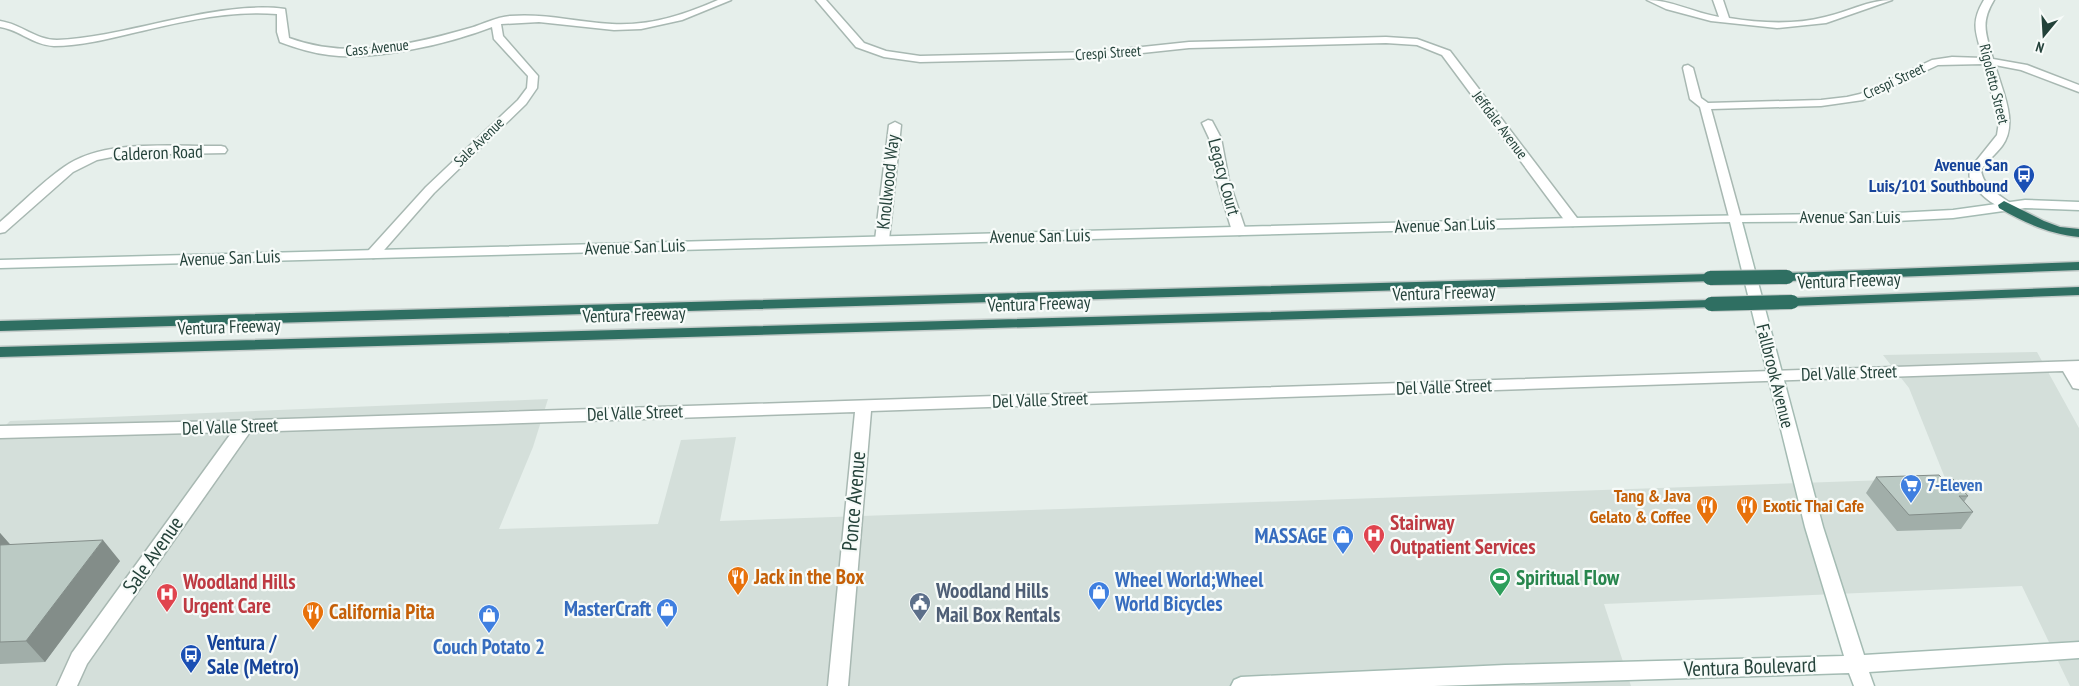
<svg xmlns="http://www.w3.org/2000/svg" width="2079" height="686" font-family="'PT Sans Narrow',sans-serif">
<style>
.built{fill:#d4dfda}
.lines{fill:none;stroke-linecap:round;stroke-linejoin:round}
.street-casing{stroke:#a8b8b2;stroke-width:3}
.secondary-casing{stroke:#a4bbb3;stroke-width:3}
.highway-casing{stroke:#c2cac8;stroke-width:3}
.street{fill:#fff;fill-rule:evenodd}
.secondary{fill:#fff;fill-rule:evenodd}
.highway{fill:#2f6f62;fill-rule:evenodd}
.highway-bridge-casing{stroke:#c2cac8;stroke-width:16;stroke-linecap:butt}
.highway-bridge{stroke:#2f6f62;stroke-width:14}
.wall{fill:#a1aea9}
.shaded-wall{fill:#838d89}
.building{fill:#bbcac4;stroke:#838d89}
.labels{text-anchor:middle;stroke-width:4.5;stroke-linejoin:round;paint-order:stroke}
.far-street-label{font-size:15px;fill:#24423a;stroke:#f7fbf9}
.street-label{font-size:18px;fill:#24423a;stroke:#f7fbf9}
.transit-label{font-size:18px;font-weight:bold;fill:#164399;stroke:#f7fbf9;text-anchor:end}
.shop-label{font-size:18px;font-weight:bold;fill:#366cbe;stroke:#f7fbf9;text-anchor:start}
.food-label{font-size:18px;font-weight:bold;fill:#c56008;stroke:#f7fbf9;text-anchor:end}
.near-street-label{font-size:21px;fill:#24423a;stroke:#f7fbf9}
.near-health-label{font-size:21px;font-weight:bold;fill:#be3a42;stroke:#f7fbf9;text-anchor:start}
.near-shop-label{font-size:21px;font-weight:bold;fill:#366cbe;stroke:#f7fbf9;text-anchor:end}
.near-food-label{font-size:21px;font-weight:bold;fill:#c56008;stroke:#f7fbf9;text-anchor:start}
.near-leisure-label{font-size:21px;font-weight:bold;fill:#27864d;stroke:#f7fbf9;text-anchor:start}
.near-service-label{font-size:21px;font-weight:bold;fill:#4e5e75;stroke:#f7fbf9;text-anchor:start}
.near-transit-label{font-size:21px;font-weight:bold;fill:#164399;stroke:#f7fbf9;text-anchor:start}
</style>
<rect width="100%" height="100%" fill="#e6efeb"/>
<path class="built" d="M2037 352 2079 428V686H2070L2022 586 1604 604 1631 686H0V431L10 421 548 399 533 447 499 529 658 524 681 440 736 437 720 521 1945 478 1909 388 1883 355Z"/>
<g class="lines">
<g class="street-casing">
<path id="street" d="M718 0H731L682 20 641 29 614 30 539 22 501 24 503 36 538 76 537 88 526 104 434 193 378 257 373 258 366 254 368 251 426 187 518 100 527 88 528 76 494 39 492 27C448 44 375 61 329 55 312 53 296 48 280 42L277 32V14C228 10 181 22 133 33 108 39 80 46 54 46 33 45 20 30 0 27V21C21 24 36 40 57 40 128 37 216 0 285 9L289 38C349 60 410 45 470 28 484 24 496 17 510 16 544 13 578 22 612 24 650 26 684 15 718 0Z
M816 0H826L864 43 886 51 920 56 1095 52 1189 42 1386 37 1417 39 1450 51 1580 222 1573 226 1568 225 1442 55 1417 45 1386 43 1189 48 1095 58 920 62 884 57 856 47Z
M1647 0C1671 0 1695 13 1719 17L1713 0H1723L1729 18C1760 23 1794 25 1825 17 1848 12 1868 0 1892 0L1826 23 1777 28 1711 21 1666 9Z
M1984 0H1994C1980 23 1986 34 1993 59L2027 65 2079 85V92L2021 70 1995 65C2002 91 2019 123 2002 146 1995 155 1987 161 1981 170 1983 186 1996 193 2009 202L2010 205 2009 208C1997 211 1973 189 1970 178 1969 176 1970 173 1969 170L1997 135 1999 122 1984 64 1938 65 1863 100 1821 106 1711 109 1741 218 1735 222 1730 221 1700 107 1690 99 1683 68 1684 66 1688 65 1693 68 1701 98 1708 103 1821 100 1847 97 1860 94 1932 60 1952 57 1983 58C1976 33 1970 23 1984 0Z
M1208 120 1212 121 1221 138 1229 181 1246 231 1244 234 1239 235 1232 231 1217 181 1209 138 1202 123Z
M895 122 901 125 889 240 882 244 875 240 889 125Z
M221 146 225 147 227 150 225 153 122 155 97 160 73 172 5 232 0 233V222C21 204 41 183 64 167 104 138 174 147 221 146Z
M2079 361V389L2073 388 2063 371 871 411 848 686H828L855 412 250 432 87 664 77 686H57L72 653 232 432 0 438V426L226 421Z"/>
</g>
<g class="secondary-casing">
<path id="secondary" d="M2025 200 2079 202V210L2025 208 1953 218 1896 221 1742 222 1823 527 1864 655 2079 642V658L1869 672 1874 686H1854L1849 673 1434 686H1231L1234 680 1241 677 1505 665 1844 656 1805 527 1730 222 0 268V260L1573 218 1896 213 1953 210Z"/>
</g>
<g class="highway-casing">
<path id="highway" d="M2004 201 2044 221 2060 227 2079 229V237C2049 234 2025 223 1999 208L1998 205Z
M2079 262V270L1787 281 1780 277 1787 273Z
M1710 274 1717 278 1715 281 0 331V321Z
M2079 287V295L1792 306 1787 305 1785 302 1787 299 1792 298Z
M1711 300 1716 301 1718 304 1716 307 0 357V347Z"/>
</g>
<use href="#street" class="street"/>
<use href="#secondary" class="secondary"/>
<use href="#highway" class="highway"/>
<g class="highway-bridge-casing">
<path id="highway-bridge" d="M1710 278 1787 277
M1711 304 1792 302"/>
</g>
<use href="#highway-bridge" class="highway-bridge"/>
</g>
<path class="wall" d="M1876 477 1968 496 1964 502 1973 512 1961 529 1897 531 1866 493Z
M0 533 10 544 120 561 45 662 0 664Z"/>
<path class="shaded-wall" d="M0 533 13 548 0 564Z
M103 540 120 561 45 662 26 641Z"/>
<path class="building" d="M1939 475 1942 478H1952L1968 496H1959L1973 512 1909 515 1876 477Z
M103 540 26 641 0 642V545Z"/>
<defs>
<g id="bus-pin" transform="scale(1.125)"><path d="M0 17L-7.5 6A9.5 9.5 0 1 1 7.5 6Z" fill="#1a4fb4" stroke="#f7fbf9"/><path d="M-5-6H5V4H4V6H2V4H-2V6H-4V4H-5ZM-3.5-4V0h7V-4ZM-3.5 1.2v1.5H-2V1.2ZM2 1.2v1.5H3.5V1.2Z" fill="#fff"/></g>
<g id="supermarket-pin" transform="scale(1.125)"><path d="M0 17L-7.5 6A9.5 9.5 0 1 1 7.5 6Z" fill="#3f7fe0" stroke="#f7fbf9"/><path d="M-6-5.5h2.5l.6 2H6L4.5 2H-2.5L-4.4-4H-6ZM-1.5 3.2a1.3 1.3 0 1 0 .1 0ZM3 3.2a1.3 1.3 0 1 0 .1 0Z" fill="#fff"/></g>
<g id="restaurant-pin" transform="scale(1.125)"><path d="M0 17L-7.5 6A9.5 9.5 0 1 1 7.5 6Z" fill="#e8710a" stroke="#f7fbf9"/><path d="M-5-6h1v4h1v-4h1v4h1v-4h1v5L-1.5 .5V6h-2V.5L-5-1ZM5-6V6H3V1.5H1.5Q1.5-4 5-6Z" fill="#fff"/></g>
<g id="hospital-pin" transform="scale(1.125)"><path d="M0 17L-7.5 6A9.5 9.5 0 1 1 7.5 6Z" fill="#e0444e" stroke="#f7fbf9"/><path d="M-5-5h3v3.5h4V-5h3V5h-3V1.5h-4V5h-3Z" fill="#fff"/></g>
<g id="shop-pin" transform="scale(1.125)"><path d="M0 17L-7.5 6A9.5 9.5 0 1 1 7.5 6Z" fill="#3f7fe0" stroke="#f7fbf9"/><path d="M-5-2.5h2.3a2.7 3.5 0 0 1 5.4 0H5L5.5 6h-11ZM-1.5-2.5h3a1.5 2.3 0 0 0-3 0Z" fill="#fff"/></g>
<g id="stadium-pin" transform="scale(1.125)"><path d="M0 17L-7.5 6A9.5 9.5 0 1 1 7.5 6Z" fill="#2e9e5b" stroke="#f7fbf9"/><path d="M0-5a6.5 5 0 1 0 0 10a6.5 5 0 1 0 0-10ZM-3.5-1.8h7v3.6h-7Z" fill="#fff"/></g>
<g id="civic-pin" transform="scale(1.125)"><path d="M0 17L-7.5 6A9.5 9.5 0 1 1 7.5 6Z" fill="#5c6f8a" stroke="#f7fbf9"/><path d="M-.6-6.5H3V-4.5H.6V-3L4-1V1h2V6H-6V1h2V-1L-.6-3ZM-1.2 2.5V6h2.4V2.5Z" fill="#fff"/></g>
</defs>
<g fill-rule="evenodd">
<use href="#bus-pin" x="2024" y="175"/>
<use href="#supermarket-pin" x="1911" y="485"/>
<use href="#restaurant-pin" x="1707" y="506"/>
<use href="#restaurant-pin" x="1747" y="506"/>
<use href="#hospital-pin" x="1374" y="535"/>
<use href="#shop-pin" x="1343" y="536"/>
<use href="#restaurant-pin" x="738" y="577"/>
<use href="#stadium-pin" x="1500" y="578"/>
<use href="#shop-pin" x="1099" y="592"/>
<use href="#hospital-pin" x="167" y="594"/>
<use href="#civic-pin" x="920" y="603"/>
<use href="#shop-pin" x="667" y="609"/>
<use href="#restaurant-pin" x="313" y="612"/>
<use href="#shop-pin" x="489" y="615"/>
<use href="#bus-pin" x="191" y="655"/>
</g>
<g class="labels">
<g class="far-street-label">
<text transform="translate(377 48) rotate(-6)" y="5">Cass Avenue</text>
<text transform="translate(1108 53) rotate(-4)" y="5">Crespi Street</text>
<text transform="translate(1894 81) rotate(-25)" y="5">Crespi Street</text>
<text transform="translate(1994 84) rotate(76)" y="5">Rigoletto Street</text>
<text transform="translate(1500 125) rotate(53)" y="5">Jeffdale Avenue</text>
<text transform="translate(479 142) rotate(-44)" y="5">Sale Avenue</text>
</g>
<g class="street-label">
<text transform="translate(158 153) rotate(-2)" y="6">Calderon Road</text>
<text transform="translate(1224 177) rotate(75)" y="6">Legacy Court</text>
<text transform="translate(888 182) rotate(-84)" y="6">Knollwood Way</text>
<text x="1850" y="223">Avenue San Luis</text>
<text transform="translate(1445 225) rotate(-2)" y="6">Avenue San Luis</text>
<text transform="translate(1040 236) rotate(-1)" y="6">Avenue San Luis</text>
<text transform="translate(635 247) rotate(-2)" y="6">Avenue San Luis</text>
<text transform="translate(230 258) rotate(-2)" y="6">Avenue San Luis</text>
<text transform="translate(1849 281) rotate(-2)" y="6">Ventura Freeway</text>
<text transform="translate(1444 293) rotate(-2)" y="6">Ventura Freeway</text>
<text transform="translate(1039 304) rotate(-2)" y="6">Ventura Freeway</text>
<text transform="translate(634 315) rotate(-2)" y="6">Ventura Freeway</text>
<text transform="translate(229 327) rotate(-2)" y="6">Ventura Freeway</text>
<text transform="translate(1849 373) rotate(-2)" y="6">Del Valle Street</text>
<text transform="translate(1775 376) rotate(76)" y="6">Fallbrook Avenue</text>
<text transform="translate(1444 387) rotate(-2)" y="6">Del Valle Street</text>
<text transform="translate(1040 400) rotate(-2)" y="6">Del Valle Street</text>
<text transform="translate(635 413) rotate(-2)" y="6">Del Valle Street</text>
<text transform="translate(230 427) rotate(-2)" y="6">Del Valle Street</text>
</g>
<g class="transit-label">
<text x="2008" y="171">Avenue San<tspan x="2008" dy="21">Luis/101 Southbound</tspan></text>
</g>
<g class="shop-label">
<text x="1927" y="491">7-Eleven</text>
</g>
<g class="food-label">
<text x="1691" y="502">Tang &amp; Java<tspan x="1691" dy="21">Gelato &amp; Coffee</tspan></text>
<text x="1763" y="512" text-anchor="start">Exotic Thai Cafe</text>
</g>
<g class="near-street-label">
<text transform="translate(854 501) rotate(-85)" y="7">Ponce Avenue</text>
<text transform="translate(153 555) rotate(-55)" y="7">Sale Avenue</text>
<text transform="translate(1750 667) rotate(-2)" y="7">Ventura Boulevard</text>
</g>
<g class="near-health-label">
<text x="1390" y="530">Stairway<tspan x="1390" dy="24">Outpatient Services</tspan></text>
<text x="183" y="589">Woodland Hills<tspan x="183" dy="24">Urgent Care</tspan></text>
</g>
<g class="near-shop-label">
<text x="1327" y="543">MASSAGE</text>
<text x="1115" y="587" text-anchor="start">Wheel World;Wheel<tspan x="1115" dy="24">World Bicycles</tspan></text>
<text x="651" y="616">MasterCraft</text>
<text x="489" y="654" text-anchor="middle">Couch Potato 2</text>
</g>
<g class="near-food-label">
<text x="754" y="584">Jack in the Box</text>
<text x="329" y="619">California Pita</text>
</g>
<g class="near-leisure-label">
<text x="1516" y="585">Spiritual Flow</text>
</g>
<g class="near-service-label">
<text x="936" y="598">Woodland Hills<tspan x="936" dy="24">Mail Box Rentals</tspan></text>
</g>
<g class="near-transit-label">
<text x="207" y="650">Ventura /<tspan x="207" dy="24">Sale (Metro)</tspan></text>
</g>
</g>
<g transform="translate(2044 35) rotate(198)" stroke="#f7fbf9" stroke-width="4" paint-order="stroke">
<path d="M0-4L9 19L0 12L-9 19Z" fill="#24423a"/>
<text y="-8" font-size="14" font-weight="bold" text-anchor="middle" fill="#24423a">N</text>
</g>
</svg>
